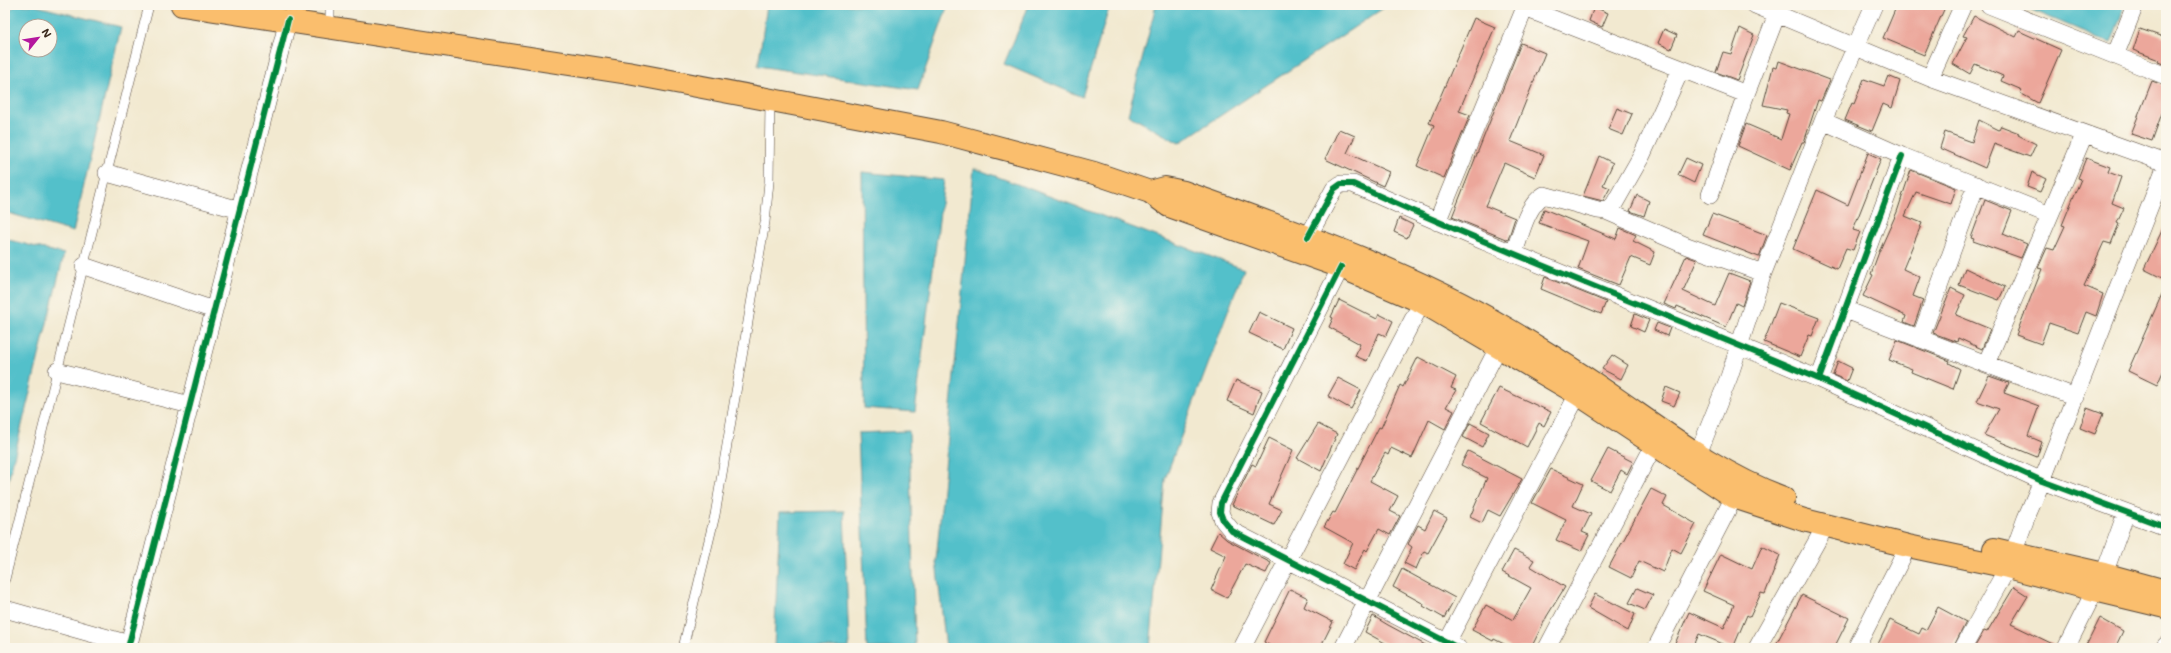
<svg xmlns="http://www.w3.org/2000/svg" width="2171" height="653" font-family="Mali,sans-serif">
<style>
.water{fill:#53c0ca;stroke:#477574;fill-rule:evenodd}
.building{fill:#eca79b}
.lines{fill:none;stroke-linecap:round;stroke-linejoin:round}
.lane-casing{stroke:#564739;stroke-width:10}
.street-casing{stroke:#564739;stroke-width:18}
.primary-casing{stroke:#564739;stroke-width:24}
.lane{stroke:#fff;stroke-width:9}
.street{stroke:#fff;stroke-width:17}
.primary{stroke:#fabe6d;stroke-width:22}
.cycleway-casing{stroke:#fbf7ec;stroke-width:8}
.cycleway{stroke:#00873e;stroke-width:6}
</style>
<rect width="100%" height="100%" fill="#fbf7ec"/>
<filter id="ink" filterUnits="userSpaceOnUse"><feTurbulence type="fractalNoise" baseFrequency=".025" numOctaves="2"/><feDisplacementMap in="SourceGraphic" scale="8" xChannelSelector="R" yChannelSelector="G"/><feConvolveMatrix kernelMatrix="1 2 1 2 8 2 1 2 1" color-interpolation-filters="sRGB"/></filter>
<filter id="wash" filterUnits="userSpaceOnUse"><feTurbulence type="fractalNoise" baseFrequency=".012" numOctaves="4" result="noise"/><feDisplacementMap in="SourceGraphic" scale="16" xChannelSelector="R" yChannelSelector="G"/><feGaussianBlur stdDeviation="0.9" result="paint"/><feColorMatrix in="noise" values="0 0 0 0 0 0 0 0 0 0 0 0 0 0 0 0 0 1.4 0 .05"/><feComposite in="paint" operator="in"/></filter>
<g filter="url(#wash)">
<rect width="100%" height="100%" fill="#f2e9d0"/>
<path class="water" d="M17 5H33L121 27 73 232 5 212V12ZM26 26H50V50H26Z
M767 5H948L918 90 758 66Z
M1029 5H1110L1082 97 1004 64Z
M1156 5H1388L1179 143 1128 115Z
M2020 5H2125L2111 43Z
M974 168 1244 269 1165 479 1150 648H946L936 561Z
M862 172 944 180 915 412 864 408Z
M5 239 64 254 5 494Z
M909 431 915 648H867L858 433Z
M844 511 849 648H774L780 512Z"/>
<g id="blocks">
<path class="building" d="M1897 5H1946L1924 55 1883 38Z
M1594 7 1608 13 1602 27 1589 21Z
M1974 16 2016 37 2019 31 2061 50 2038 103 2020 93 2022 90 2001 81 2003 76 1975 64 1970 74 1953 64 1967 37 1963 36Z
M1474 18 1495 27 1459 111 1470 115 1444 178 1417 166 1434 125 1429 123Z
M1740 28 1754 35 1737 80 1716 72 1723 52 1731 54Z
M1664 29 1677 35 1671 49 1658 43Z
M2140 29 2166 38V65L2158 62 2159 60 2133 50Z
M1521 43 1545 53 1510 141 1544 155 1535 177 1504 163 1486 206 1515 218 1508 240 1452 217Z
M1779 61 1830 80 1821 101 1818 100 1804 142H1802L1790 170 1738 146 1746 124 1781 139 1789 114 1786 113 1787 110 1763 105 1773 67 1777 68Z
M1888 76 1900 81 1892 108 1883 104 1872 131 1845 120 1852 103 1854 104 1864 79 1884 86Z
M2152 81 2166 86V114L2162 113 2152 141 2131 134Z
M1617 108 1632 114 1623 135 1608 129Z
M1979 120 1999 130 2001 126 2019 133 2018 135 2036 144 2030 157 1994 144 1985 168 1940 148 1945 132 1972 142Z
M1339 129 1355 136 1347 153 1389 172 1383 186 1325 159Z
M1868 153 1881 159 1853 230 1860 232 1853 250 1846 248 1837 269 1793 249 1817 190 1848 205Z
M1599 156 1613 163 1603 185 1610 188 1603 201 1583 196Z
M1686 158 1701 165 1694 183 1678 175Z
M2086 158 2110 167 2108 172 2121 177 2112 203 2124 208 2117 223 2119 224 2111 244 2104 242 2084 286 2103 294 2096 316 2086 312 2078 333 2049 323 2041 344 2016 335 2042 269 2038 268 2047 248 2054 250 2065 226 2062 225 2081 179 2078 178Z
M1911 170 1956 188 1951 204 1916 192 1905 216 1922 223 1903 269 1920 277 1913 296 1923 300 1914 326 1904 322 1906 316 1863 296 1873 275 1871 274 1879 252 1897 212Z
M2032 172 2046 179 2040 192 2027 187Z
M1637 195 1649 201 1644 216 1630 211Z
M1985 200 2012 211 2003 234 2027 244 2021 258 1973 241 1974 239 1971 238Z
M1544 209 1616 239 1620 228 1636 235 1633 241 1655 252 1650 265 1631 257 1619 285 1578 269 1588 241 1539 223Z
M1712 214 1767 235 1759 257 1703 235Z
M1399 218 1413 225 1407 238 1394 232Z
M2166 222V280L2144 269Z
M1686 256 1697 260 1683 291 1715 306 1729 273 1750 281 1742 306 1736 303 1726 327 1677 306 1676 309 1664 304Z
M1965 268 2005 287 1999 300 1959 285Z
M1545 277 1606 302 1601 314 1541 289Z
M2166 285V365L2157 385 2128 371Z
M1951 288 1965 295 1956 315 1990 329 1982 349 1958 338 1957 342 1933 333Z
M1339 300 1377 319 1379 314 1393 321 1386 336 1379 333 1367 361 1355 356 1360 344 1329 327 1333 318 1331 317Z
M1779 303 1819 318 1812 336 1809 335 1800 357 1764 342Z
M1259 312 1292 328 1283 349 1249 333Z
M1635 314 1649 320 1644 332 1631 326Z
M1657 323 1670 328 1667 336 1654 330Z
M1897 340 1950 361 1949 363 1960 369 1953 389 1911 372 1912 369 1889 360Z
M1612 355 1628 365 1621 379 1602 369Z
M1418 357 1456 377 1451 388 1456 390 1446 407 1454 411 1445 429 1429 420 1412 458 1391 448 1388 455 1385 453 1370 481 1398 496 1390 511 1400 516 1390 535 1379 529 1367 551 1365 549 1354 570 1343 564 1353 543 1324 527 1333 512 1335 513 1379 427 1381 428 1400 385 1403 387Z
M1838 361 1852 368 1847 381 1833 375Z
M1989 376 2009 383 2004 393 2039 406 2028 436 2042 442 2037 457 1984 435 1999 409 1977 401Z
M1338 378 1361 390 1351 409 1328 396Z
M1236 380 1262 391 1254 413 1227 401Z
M1666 387 1680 393 1674 406 1661 401Z
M1499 388 1551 412 1544 426 1539 423 1527 447 1481 422Z
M2087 408 2103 414 2095 434 2080 428Z
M1470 423 1489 433 1482 447 1463 437Z
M1318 424 1337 434 1321 471 1297 458Z
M1269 438 1293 450 1269 504 1282 510 1274 525 1232 505 1252 464 1256 466Z
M1608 449 1633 462 1627 474 1621 470 1610 491 1591 481Z
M1468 451 1522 479 1500 516 1488 510 1482 523 1470 517 1487 478 1461 465Z
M1551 469 1583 484 1573 506 1591 514 1582 532 1589 535 1581 551 1556 540 1566 520 1532 503Z
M1651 489 1667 497 1663 505 1696 524 1681 553 1672 548 1663 572 1639 561 1631 578 1609 567Z
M1434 511 1447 518 1428 553 1424 551 1416 569 1404 563 1412 547 1408 544 1418 525 1425 529Z
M1218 532 1227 540 1271 563 1266 573 1245 564 1227 598 1211 590 1226 556 1210 548Z
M1762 546 1780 555 1765 594 1761 593 1750 617 1747 615 1733 648 1699 634 1693 648H1673L1689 612 1724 628 1734 605 1703 591 1721 554 1752 569Z
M1514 550 1534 560 1530 566 1565 587 1547 616 1531 648H1512L1494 639 1493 641 1472 630 1486 605 1513 620 1531 588 1502 572Z
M1402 569 1455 598 1444 618 1423 606 1424 604 1393 587Z
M2014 587 2028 596 2011 624 2057 646 2056 648H1974L1984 631 1987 632Z
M1637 588 1653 595 1645 610 1629 603Z
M1290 589 1308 598 1304 607 1333 622 1320 648H1274L1264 642Z
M1595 594 1635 614 1628 631 1588 608Z
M1802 595 1849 618 1834 648H1774Z
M1938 607 1966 622 1953 648H1876L1890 620 1919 634 1922 628 1926 630Z
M1373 616 1388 625 1431 648H1394L1365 632Z
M2100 618 2123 631 2115 648H2085Z"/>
</g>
</g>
<g filter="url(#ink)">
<use href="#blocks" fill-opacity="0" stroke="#564739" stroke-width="1"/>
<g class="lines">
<g class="lane-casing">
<path id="lane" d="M330 5V27
M5 579 149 5
M683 648 715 515 765 222 769 182 770 100"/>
</g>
<g class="street-casing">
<path id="street" d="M1755 5 1930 78 2166 163
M1989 5 2166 76
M1525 8 1746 94
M2115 56 2135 5
M1930 78 1963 5
M1823 121 1902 156 2050 215 2084 135
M1902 156 1819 379 2042 481 2166 527
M107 173 240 210
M1710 195 1746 94 1777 14
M1606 211 1687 246 1763 273
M2050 215 1986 364 2076 397
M1437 222 1526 5
M1308 237 1334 189 1341 184H1353C1506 254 1664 313 1819 379
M1514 253C1521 234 1526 206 1544 195L1598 210 1606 211 1613 206 1642 155 1681 69
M84 266 214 310
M1341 267 1221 503 1220 512 1223 520 1232 531 1458 648
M1846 310 1986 364
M1920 339 1976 185
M57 371 190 405
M1698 454 1729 377 1763 273 1823 121 1874 5
M2104 574 2126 513
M5 609 129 644
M128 648 288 20
M1242 648 1422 302
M1343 648 1499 346
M1444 648 1578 394
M1547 648 1654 445
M1656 648 1734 497
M1757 648 1826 525
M1856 648 1908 546
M1963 648 2008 567 2026 518 2042 481 2166 165
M2066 648 2095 590
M2164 648 2166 645"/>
</g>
<g class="primary-casing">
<path id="primary" d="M182 5 628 73 941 132 1094 173 1150 192 1169 206 1341 267 1422 302 1578 394 1734 497 1804 520 1908 546 2008 567 2095 590 2166 607
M1150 192 1165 188 1184 192C1295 232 1407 270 1509 330 1546 352 1583 375 1618 400 1670 436 1723 476 1784 498
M1994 549 2104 574 2166 591"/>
</g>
<use href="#lane" class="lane"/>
<use href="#street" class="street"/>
<use href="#primary" class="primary"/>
<g class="cycleway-casing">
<path id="cycleway" d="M1902 156 1819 379 2042 481 2166 527
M1308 237 1334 189 1341 184H1353C1506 254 1664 313 1819 379
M1341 267 1221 503 1220 512 1223 520 1232 531 1458 648
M128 648 288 20"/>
</g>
<use href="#cycleway" class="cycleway"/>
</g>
</g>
<rect width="2171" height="653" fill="none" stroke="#fbf7ec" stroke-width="20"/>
<g transform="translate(38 38) rotate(60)"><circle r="19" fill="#fbf7ec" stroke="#aea59a"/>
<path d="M0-3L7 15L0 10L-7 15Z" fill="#b5179e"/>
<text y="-6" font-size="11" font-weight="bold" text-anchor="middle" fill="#3b2a1e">N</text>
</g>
</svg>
